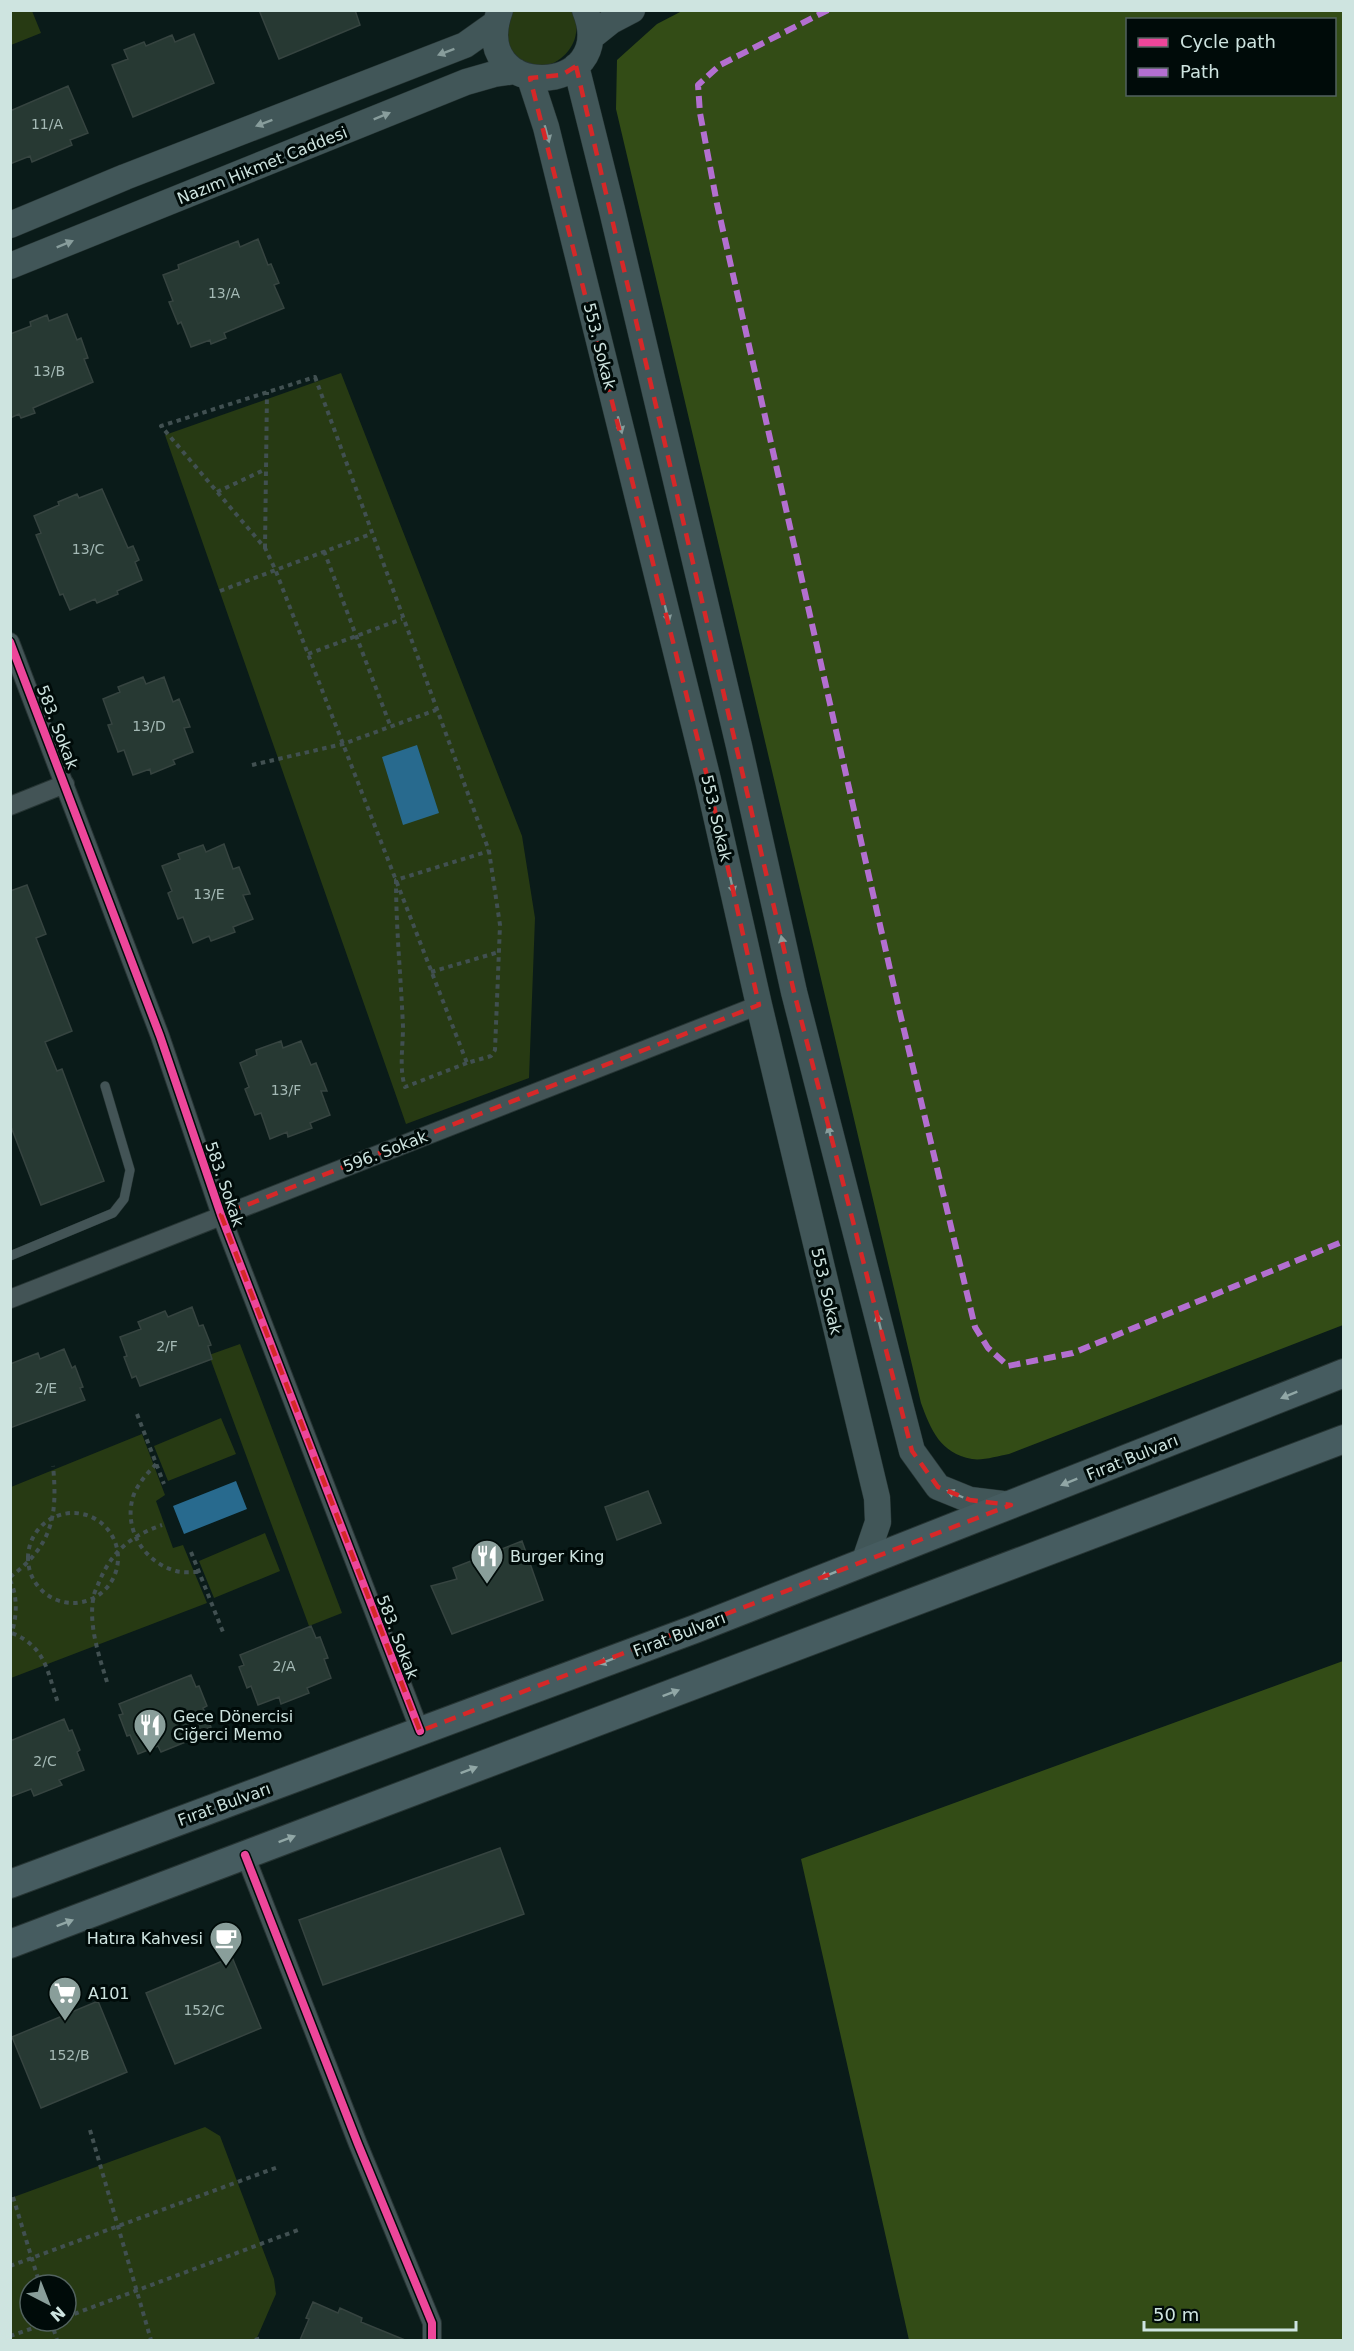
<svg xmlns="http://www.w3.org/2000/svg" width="1354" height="2351" font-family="'DejaVu Sans',sans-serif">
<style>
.green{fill:#273a13;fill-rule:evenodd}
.forest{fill:#334c16;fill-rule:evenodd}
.water{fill:#286a8e}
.building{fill:#273933;stroke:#364440;stroke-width:1.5}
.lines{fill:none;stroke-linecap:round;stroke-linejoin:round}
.lane-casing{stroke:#273534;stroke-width:10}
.street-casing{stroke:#273534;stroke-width:20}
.secondary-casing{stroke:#273534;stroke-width:27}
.primary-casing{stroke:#273534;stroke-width:30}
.path{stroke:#415051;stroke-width:4;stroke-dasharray:4.5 4.5;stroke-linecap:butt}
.lane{stroke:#435456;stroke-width:9}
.street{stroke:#435456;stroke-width:18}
.secondary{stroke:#415658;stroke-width:26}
.primary{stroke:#465c60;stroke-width:28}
.quiet{stroke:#b36fd0;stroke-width:6;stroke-dasharray:12 6;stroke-linecap:butt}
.cycleway-casing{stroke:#000b09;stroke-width:11}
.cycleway{stroke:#ed469a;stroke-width:8}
.oneway{fill:#889d9c}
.oneway2{fill:#91a7a6}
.marked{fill:none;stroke:#d62828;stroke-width:4.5;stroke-dasharray:12 8;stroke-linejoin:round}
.labels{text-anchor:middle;stroke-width:6;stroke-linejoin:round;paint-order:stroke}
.number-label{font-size:14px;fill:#a4b9b5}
.street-label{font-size:16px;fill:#cee4e0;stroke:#000b09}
.poi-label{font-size:16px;fill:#cee4e0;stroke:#000b09;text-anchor:start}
</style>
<rect width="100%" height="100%" fill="#0a1b19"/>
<path class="green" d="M11 10 32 11 41 33 11 45Z
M508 11H572C575 18 578 25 576 33 573 58 540 78 519 59 513 54 509 46 504 41Z
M341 373 522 836 535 918 529 1078 406 1124 165 435Z
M240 1344 342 1613 309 1626 209 1355Z
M221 1418 236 1454 168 1481 154 1446Z
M142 1434 165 1495 156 1501 173 1548 183 1545 207 1603 11 1678V1487Z
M265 1533 280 1571 214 1598 199 1561Z
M205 2127 220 2136 274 2279 276 2294 256 2340H11V2198ZM30 2285H66V2321H30Z"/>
<path class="forest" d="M682 11H1343V1325L1009 1454C998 1456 982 1461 972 1459 940 1453 931 1430 921 1403L616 109 617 60 657 24ZM1128 20H1334V94H1128Z
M1343 1661V2340H909L801 1859Z"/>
<path class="water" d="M417 745 439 813 403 825 382 757Z
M236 1481 247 1509 184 1534 173 1506Z"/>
<path class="building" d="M259 10H355L360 25 279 59Z
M194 34 214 83 133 117 112 65 128 59 124 50 144 42 146 46 172 35 175 42Z
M68 86 88 133 70 140 72 145 32 162 30 156 10 164V111Z
M258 239 268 265 271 264 279 283 274 285 284 308 224 333 226 338 211 344 210 340 191 347 181 322 178 324 169 302 173 301 163 275 179 269 178 265 238 241 240 247Z
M67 314 77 340 81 338 88 358 84 359 93 382 33 408 35 413 21 418 19 414 10 418V334L31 326 30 322 47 315 49 321Z
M102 489 128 548 133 546 139 560 135 562 142 580 117 591 118 594 97 603 95 599 70 610 63 594 60 595 36 535 41 533 34 516 59 505 58 502 77 494 79 498Z
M143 677 146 684 164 677 173 702 179 699 190 727 184 728 193 752 173 760 175 764 151 774 150 769 133 775 124 750 118 752 108 725 112 724 103 699 120 692 118 687Z
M224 844 233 869 239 867 250 894 243 895 253 919 233 927 235 932 211 941 209 936 193 943 183 917 178 919 168 893 172 891 162 866 180 859 178 854 203 845 206 852Z
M27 885 46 934 36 938 72 1031 45 1042 57 1071 62 1069 104 1181 41 1205 10 1124V891Z
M281 1041 283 1048 301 1041 311 1065 316 1063 327 1091H321L330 1115 310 1123 312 1128 288 1137 287 1132 270 1139 261 1113 255 1115 245 1089 249 1087 240 1063 257 1055 256 1050Z
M192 1307 199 1326 203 1325 211 1345 208 1346 212 1359 140 1386 136 1376 132 1378 124 1357 127 1356 120 1337 141 1329 138 1322 165 1311 168 1317Z
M64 1349 72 1368 75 1366 83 1387 80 1388 85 1400 10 1428V1364L38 1353 40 1359Z
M648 1491 661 1523 617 1540 605 1507Z
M522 1541 543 1600 452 1634 431 1586 457 1579 453 1568Z
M311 1626 316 1638 320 1637 328 1658 324 1659 331 1678 307 1688 309 1693 281 1704 279 1697 258 1705 251 1686 247 1688 239 1667 244 1665 240 1655Z
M191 1675 196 1687 199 1686 207 1706 203 1708 211 1727 186 1736 188 1741 161 1752 158 1746 138 1754 130 1735 127 1736 119 1715 123 1714 119 1704Z
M64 1719 69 1731 72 1730 80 1750 77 1752 84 1770 59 1780 62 1785 34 1796 31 1789 10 1797V1741Z
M500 1848 524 1914 323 1985 299 1920Z
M232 1957 261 2028 175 2064 146 1993Z
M98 2001 127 2072 41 2108 12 2037Z
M313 2302 338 2313 340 2308 362 2318 361 2322 405 2340H300L309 2319 306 2318Z"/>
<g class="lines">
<g class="lane-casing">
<path id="lane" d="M10 1256 113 1213 124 1199 130 1170 105 1086"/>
</g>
<g class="street-casing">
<path id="street" d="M10 642 160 1036 221 1215 420 1731
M10 806 65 784
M10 1299 759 1005
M245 1855 358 2144 432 2323V2340"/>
</g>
<g class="secondary-casing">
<path id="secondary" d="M500 10C466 103 621 98 585 10
M591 37 611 21 632 10
M576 66 612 210 739 746 794 992 912 1451 938 1487 970 1500 1011 1505
M530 78 546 127 708 780 759 1005 877 1498 878 1522 865 1560
M10 225 125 177 465 45 496 23
M10 266 466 82 494 74 515 71"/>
</g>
<g class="primary-casing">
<path id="primary" d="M10 1884 695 1629 1344 1373
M10 1944 1344 1439"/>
</g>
<path class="path" d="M315 377 489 851 500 925 495 1050 491 1056 467 1063 275 569 265 548 161 426Z
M217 492 266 469
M265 548 267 392
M324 551 390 725
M220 591 371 534
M308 654 402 619
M252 765 343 744 436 710
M431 972 499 952
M467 1063 405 1087C399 1068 403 1047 403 1027 401 978 396 929 396 880L489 851
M137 1414 164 1484
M156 1464C148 1473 139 1482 134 1494 122 1527 143 1562 176 1571 183 1573 192 1572 199 1572
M28 1558a45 45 0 1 1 90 0a45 45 0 1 1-90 0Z
M191 1552 223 1632
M10 1577C52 1546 58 1516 53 1466
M10 1580C18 1597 17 1617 11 1635
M12 1633C46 1647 47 1671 58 1703
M107 1682C99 1656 89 1627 93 1600 93 1594 97 1588 99 1582 112 1551 131 1536 162 1525
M90 2130 151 2340
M13 2197 40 2285
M10 2266 278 2167
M66 2317 298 2230
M51 2321 57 2340
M10 2336 54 2321
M255 2340 262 2338"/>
<use href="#lane" class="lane"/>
<use href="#street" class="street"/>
<use href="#secondary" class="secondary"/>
<use href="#primary" class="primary"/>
<path class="quiet" d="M828 10 720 65 698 85 700 113 717 204 899 1009 975 1327 988 1348 1008 1366 1073 1353 1344 1241"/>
<g class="cycleway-casing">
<path id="cycleway" d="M10 642 160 1036 221 1215 420 1731
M245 1855 358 2144 432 2323V2340"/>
</g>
<use href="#cycleway" class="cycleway"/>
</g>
<defs><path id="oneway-solid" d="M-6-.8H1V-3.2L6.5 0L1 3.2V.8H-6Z" transform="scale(1.5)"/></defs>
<g class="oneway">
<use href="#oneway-solid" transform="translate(446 52) rotate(159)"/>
<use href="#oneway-solid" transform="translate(382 116) rotate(-22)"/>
<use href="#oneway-solid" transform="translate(264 123) rotate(159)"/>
<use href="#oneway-solid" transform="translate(547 134) rotate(75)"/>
<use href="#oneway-solid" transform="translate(65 244) rotate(-22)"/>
<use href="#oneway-solid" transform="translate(620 425) rotate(76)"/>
<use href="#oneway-solid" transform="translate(667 614) rotate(76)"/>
<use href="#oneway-solid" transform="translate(732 885) rotate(77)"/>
<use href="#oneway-solid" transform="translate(783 944) rotate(-103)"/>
<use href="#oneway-solid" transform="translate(830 1134) rotate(-104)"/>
<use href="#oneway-solid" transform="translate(879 1322) rotate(-104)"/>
<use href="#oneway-solid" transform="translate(955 1494) rotate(-157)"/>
</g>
<g class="oneway2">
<use href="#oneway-solid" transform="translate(1289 1395) rotate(158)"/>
<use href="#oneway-solid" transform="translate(1069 1482) rotate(158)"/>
<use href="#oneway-solid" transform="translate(828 1575) rotate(158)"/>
<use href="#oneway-solid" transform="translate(607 1661) rotate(159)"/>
<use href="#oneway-solid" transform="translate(671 1693) rotate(-21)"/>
<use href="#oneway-solid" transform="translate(469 1770) rotate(-21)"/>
<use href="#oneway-solid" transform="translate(287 1839) rotate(-21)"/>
<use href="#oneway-solid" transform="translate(65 1923) rotate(-21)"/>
</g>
<path class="marked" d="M576 66 794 992 912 1451 938 1487 970 1500 1011 1505 420 1731 221 1215 759 1005 708 780 530 78 562 75Z"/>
<defs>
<g id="restaurant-pin" transform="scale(1.725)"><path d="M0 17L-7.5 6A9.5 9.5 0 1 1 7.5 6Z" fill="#899e9a" stroke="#000b09"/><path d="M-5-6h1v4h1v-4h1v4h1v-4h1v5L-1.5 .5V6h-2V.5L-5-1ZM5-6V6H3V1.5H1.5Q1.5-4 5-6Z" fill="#fff"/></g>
<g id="cafe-pin" transform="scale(1.725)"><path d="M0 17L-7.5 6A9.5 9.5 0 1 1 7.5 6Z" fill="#899e9a" stroke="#000b09"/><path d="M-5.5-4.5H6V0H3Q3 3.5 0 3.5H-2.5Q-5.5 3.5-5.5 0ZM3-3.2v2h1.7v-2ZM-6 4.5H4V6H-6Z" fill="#fff"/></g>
<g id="supermarket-pin" transform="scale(1.725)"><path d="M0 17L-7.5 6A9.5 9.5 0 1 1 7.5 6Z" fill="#899e9a" stroke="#000b09"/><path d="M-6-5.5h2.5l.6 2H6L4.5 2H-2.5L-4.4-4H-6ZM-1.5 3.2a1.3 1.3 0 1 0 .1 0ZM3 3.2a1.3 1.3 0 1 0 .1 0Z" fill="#fff"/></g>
</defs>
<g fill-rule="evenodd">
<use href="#restaurant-pin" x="487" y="1556"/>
<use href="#restaurant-pin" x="150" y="1725"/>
<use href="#cafe-pin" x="226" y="1938"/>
<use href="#supermarket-pin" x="65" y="1993"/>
</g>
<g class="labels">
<g class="number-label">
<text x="47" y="129">11/A</text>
<text x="224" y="298">13/A</text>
<text x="49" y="376">13/B</text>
<text x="88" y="554">13/C</text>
<text x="149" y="731">13/D</text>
<text x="209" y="899">13/E</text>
<text x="286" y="1095">13/F</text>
<text x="167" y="1351">2/F</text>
<text x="46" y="1393">2/E</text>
<text x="284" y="1671">2/A</text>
<text x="45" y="1766">2/C</text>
<text x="204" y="2015">152/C</text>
<text x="69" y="2060">152/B</text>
</g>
<g class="street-label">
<text transform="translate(262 165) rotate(-22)" y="6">Nazım Hikmet Caddesi</text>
<text transform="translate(600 346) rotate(76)" y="6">553. Sokak</text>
<text transform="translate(58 727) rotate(69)" y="6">583. Sokak</text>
<text transform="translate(717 818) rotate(77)" y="6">553. Sokak</text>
<text transform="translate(385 1151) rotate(-21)" y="6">596. Sokak</text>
<text transform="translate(225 1184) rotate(71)" y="6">583. Sokak</text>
<text transform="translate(827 1291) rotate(77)" y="6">553. Sokak</text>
<text transform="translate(1132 1457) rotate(-22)" y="6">Fırat Bulvarı</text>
<text transform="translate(679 1634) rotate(-21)" y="6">Fırat Bulvarı</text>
<text transform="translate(398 1637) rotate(69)" y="6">583. Sokak</text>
<text transform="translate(224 1804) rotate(-20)" y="6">Fırat Bulvarı</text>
</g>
<g class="poi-label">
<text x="510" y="1562">Burger King</text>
<text x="173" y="1722">Gece Dönercisi<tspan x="173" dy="18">Ciğerci Memo</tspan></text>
<text x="203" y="1944" text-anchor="end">Hatıra Kahvesi</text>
<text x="88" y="1999">A101</text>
</g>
</g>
<rect width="1354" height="2351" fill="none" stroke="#cee4e0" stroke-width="24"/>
<rect x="1126" y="18" width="210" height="78" fill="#000b09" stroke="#52625f" stroke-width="1.5"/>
<rect x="1138" y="38" width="30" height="9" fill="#ed469a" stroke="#52625f" stroke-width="1.5"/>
<text x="1180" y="48" font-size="18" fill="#cee4e0">Cycle path</text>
<rect x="1138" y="68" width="30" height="9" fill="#b36fd0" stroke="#52625f" stroke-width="1.5"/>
<text x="1180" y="78" font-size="18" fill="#cee4e0">Path</text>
<g transform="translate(48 2303) rotate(138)"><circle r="28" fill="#000b09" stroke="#52625f" stroke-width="1.5"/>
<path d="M0-4.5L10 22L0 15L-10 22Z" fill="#899e9a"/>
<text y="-9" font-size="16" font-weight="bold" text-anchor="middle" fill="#cee4e0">N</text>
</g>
<path d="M1144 2321v9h152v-9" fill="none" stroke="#cee4e0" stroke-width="3"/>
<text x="1153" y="2321" font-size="18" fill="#cee4e0" stroke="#000b09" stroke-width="4.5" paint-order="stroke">50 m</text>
</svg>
